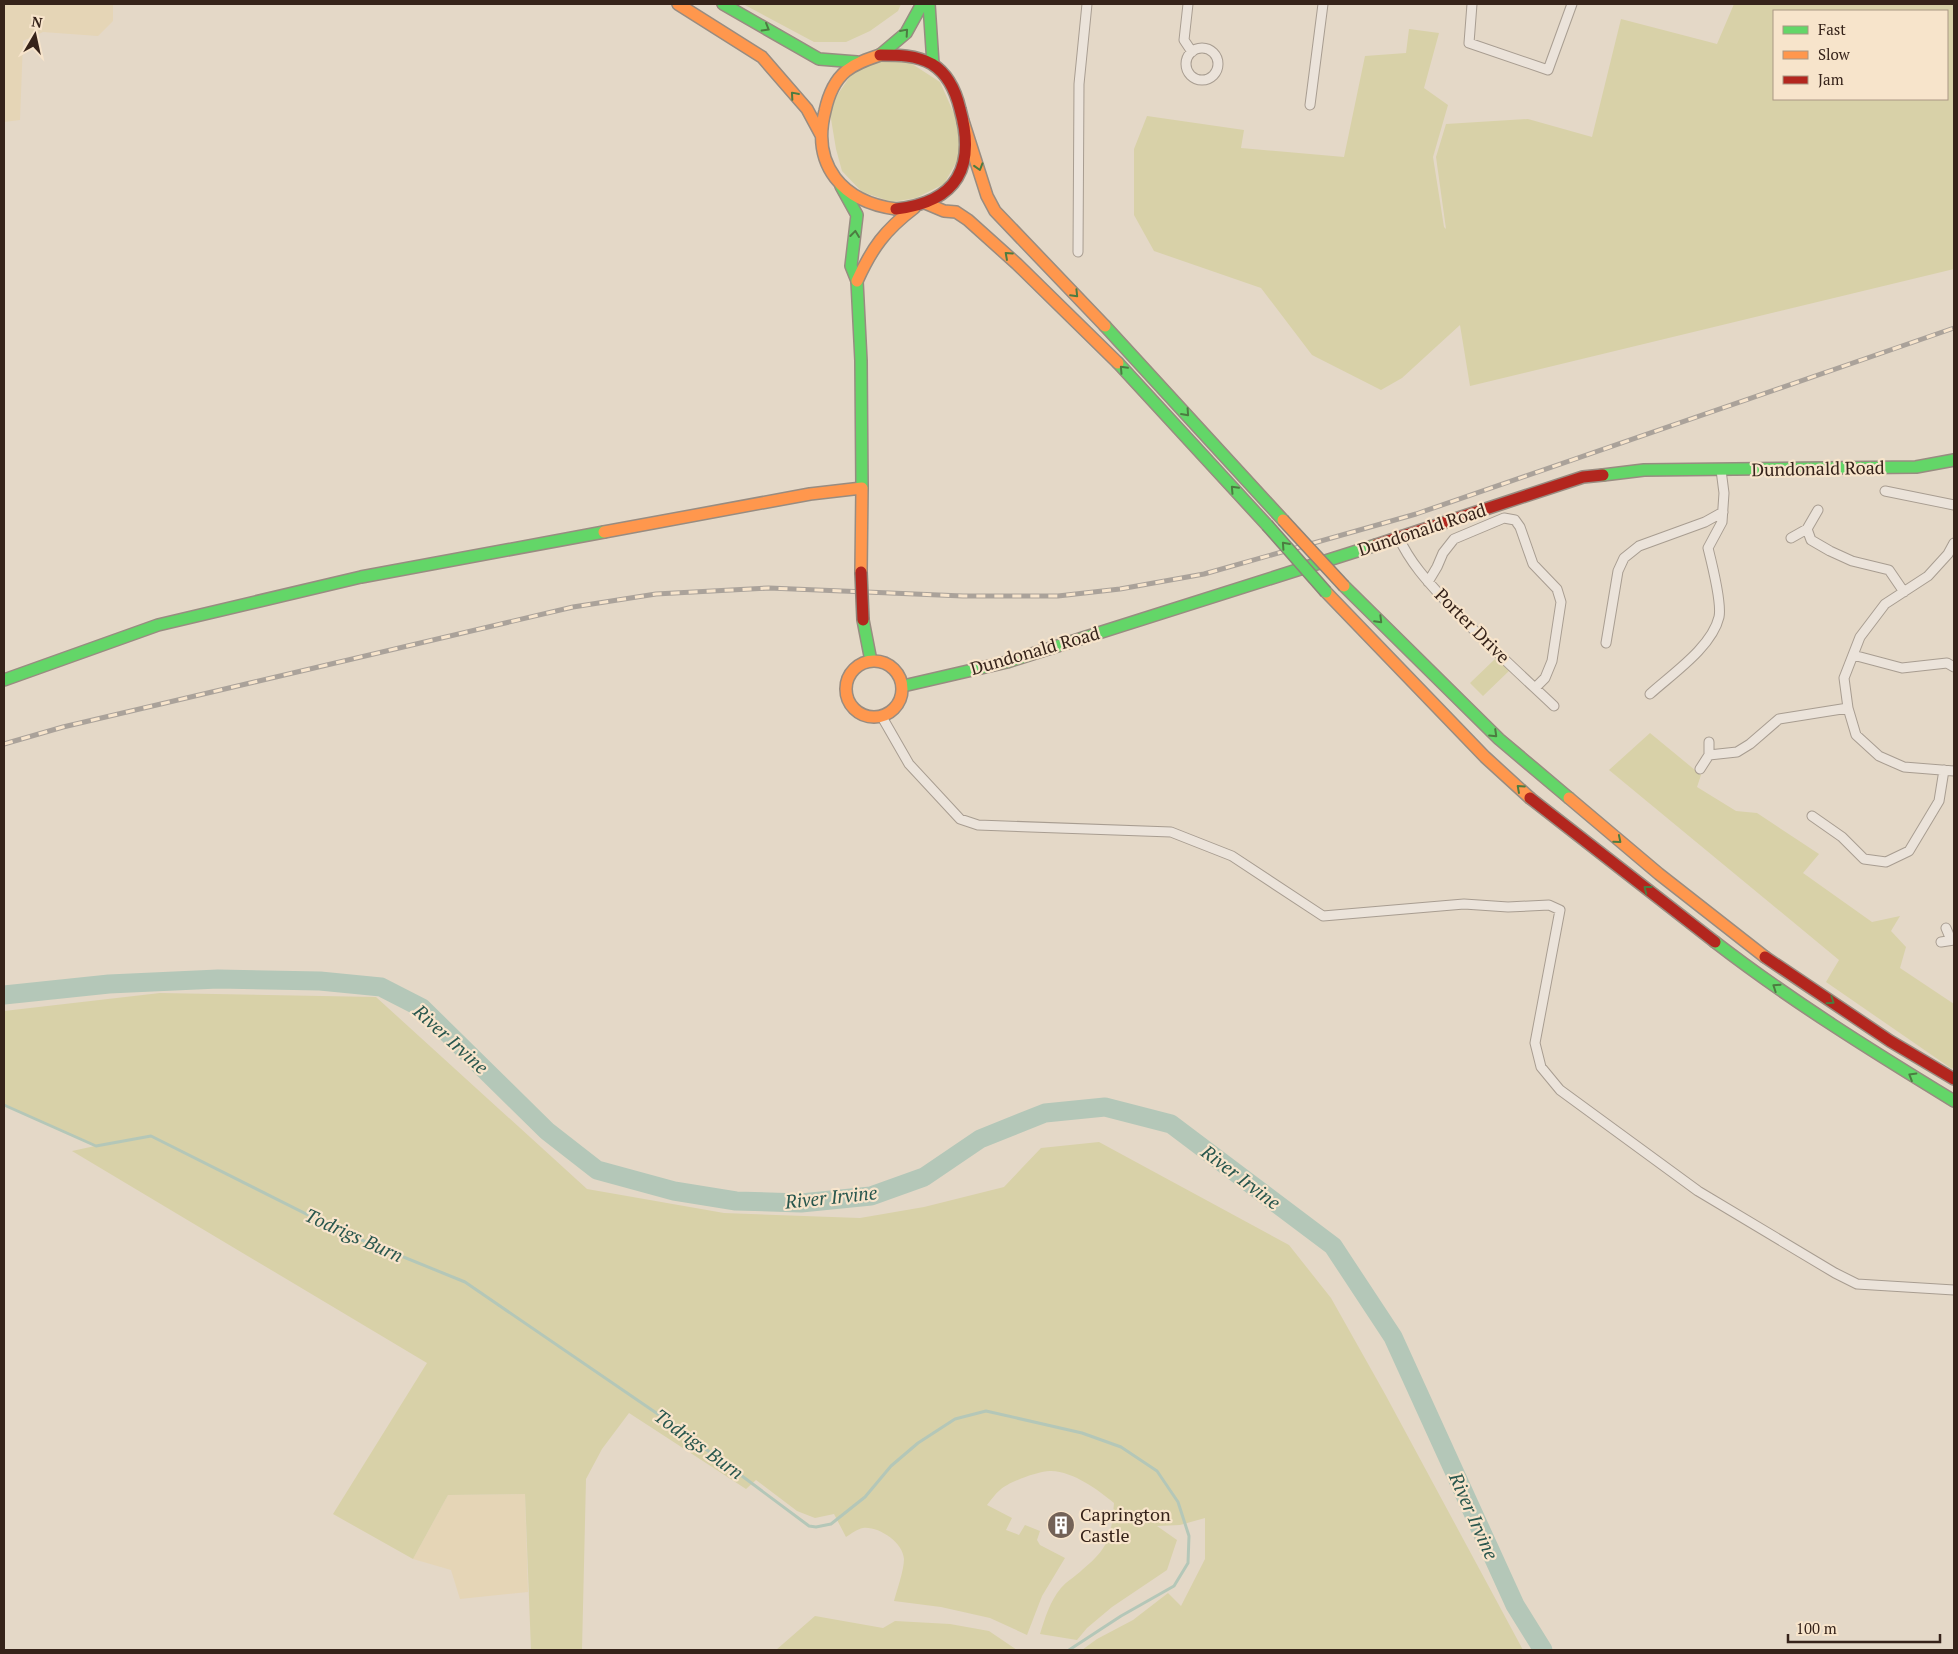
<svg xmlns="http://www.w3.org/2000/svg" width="1958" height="1654" font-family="'PT Serif',serif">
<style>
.farmland{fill:#e5d5b6}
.green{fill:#d8d1a8;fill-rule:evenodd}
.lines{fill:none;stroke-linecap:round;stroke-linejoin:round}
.stream{stroke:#b4c7b8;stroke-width:3}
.river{stroke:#b4c7b8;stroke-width:19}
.street-casing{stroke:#a89d91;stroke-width:11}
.fast-casing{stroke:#988c81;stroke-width:14}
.slow-casing{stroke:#988c81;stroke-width:14}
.jam-casing{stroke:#988c81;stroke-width:14}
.street{stroke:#ebe3da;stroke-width:9}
.fast{stroke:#63d668;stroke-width:11}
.slow{stroke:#ff974d;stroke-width:11}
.jam{stroke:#b3261e;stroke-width:11}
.rail-casing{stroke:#aaa29a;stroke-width:5}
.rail{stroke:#f7e4cb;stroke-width:3;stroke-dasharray:9;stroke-linecap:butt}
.fast-bridge-casing{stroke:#8d8278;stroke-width:14;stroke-linecap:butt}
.slow-bridge-casing{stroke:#8d8278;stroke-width:14;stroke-linecap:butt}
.jam-bridge-casing{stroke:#8d8278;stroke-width:14;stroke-linecap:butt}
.fast-bridge{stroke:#63d668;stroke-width:11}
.slow-bridge{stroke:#ff974d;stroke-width:11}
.jam-bridge{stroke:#b3261e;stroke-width:11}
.oneway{stroke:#4c7c41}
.labels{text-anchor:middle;stroke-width:4.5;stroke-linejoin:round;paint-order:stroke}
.street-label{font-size:18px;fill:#36231a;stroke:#f7e4cb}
.poi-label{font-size:18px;fill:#36231a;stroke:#f7e4cb;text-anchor:start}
.water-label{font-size:19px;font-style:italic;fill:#28564d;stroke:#f7e4cb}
</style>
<rect width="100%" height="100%" fill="#e4d8c7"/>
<path class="farmland" d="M4 4H113V21L98 36 43 32 23 41 20 120 4 122Z
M525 1494 528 1592 460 1599 451 1570 413 1559 448 1495Z"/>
<path class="green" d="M743 4H901L898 11 870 31 846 42H814Z
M1734 4H1954V269L1470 386 1460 325 1402 378 1381 390 1312 355 1261 288 1154 251 1134 215V149L1147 116 1244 130 1241 148 1344 157 1365 56 1406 53 1409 29 1439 33 1424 88 1448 105 1433 157 1444 227 1446 229 1436 157 1446 124 1528 119 1592 137 1621 19 1717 44ZM1774 11H1947V99H1774Z
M906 60 940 82 956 118 961 154 944 184 916 198 892 202 862 192 842 171 836 149 829 107 851 75 877 61Z
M1496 658 1510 670 1483 696 1470 683Z
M1650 733 1701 775 1697 787 1736 811 1757 813 1819 854 1803 873 1872 922 1900 916 1891 931 1906 947 1900 968 1954 1004V1066L1952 1069 1826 982 1839 960 1609 770Z
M160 993 376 997 587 1189 724 1213 860 1218 924 1207 1004 1187 1041 1148 1099 1142 1289 1245 1331 1298 1385 1394 1523 1650H1082L1097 1639 1133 1620 1168 1593 1181 1606 1205 1559V1518L1180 1525 1157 1526 1177 1540 1167 1570 1112 1607 1087 1628 1077 1640 1040 1634C1045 1618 1050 1601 1061 1588 1067 1581 1076 1576 1082 1570 1110 1547 1111 1536 1114 1503 1097 1489 1074 1472 1051 1471 1041 1470 1008 1482 1000 1490 995 1494 991 1500 987 1505L1012 1518 1006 1530 1019 1535 1025 1525 1040 1531 1037 1540 1040 1545 1065 1558 1042 1596 1027 1635 990 1618 941 1607 894 1601C897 1590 904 1570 904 1559 903 1542 878 1526 863 1528 857 1529 851 1534 846 1537L834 1514 815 1518 797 1511 756 1480 746 1489 629 1413 602 1449 586 1479 582 1650H531L525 1494 448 1495 413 1559 333 1514 427 1363 72 1151 95 1146 4 1105V1011Z
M815 1616 883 1628 895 1621 950 1624 989 1631 1017 1650H776Z"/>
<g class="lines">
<path class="stream" d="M4 1105 96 1146 151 1136 342 1232 465 1282 668 1421 809 1526 816 1527 831 1524 865 1497 891 1466 918 1443 955 1419 986 1411 1082 1433 1121 1447 1157 1471 1178 1502 1189 1536 1188 1563 1174 1586 1121 1616 1069 1650"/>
<path class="river" d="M4 995 109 984 218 979 320 981 381 987 422 1008 547 1131 597 1170 674 1191 736 1201 801 1203 871 1196 924 1177 980 1139 1045 1113 1105 1107 1171 1124 1333 1246 1393 1337 1515 1605 1543 1650"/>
<g class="street-casing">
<path id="street" d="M1188 4 1184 40 1192 52
M1472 4 1469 43 1548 70 1572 4
M1186 64a16 16 0 1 1 32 0a16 16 0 1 1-32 0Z
M1310 105 1323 4
M1078 252 1079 84 1087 4
M1885 491 1954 505
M1818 510 1807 529 1811 540 1830 551 1852 561 1889 570 1904 592
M1399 538C1411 565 1432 586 1452 608 1485 642 1520 674 1554 706
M1791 538 1807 529
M1954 543 1948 554 1928 576 1885 604 1860 637 1844 678 1848 708 1856 735 1879 756 1904 767 1954 771
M1428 582 1437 567 1443 553 1454 539 1504 518 1515 520 1520 527 1533 564 1557 589 1561 602 1552 661 1545 678 1535 688
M1606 643 1618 571 1624 558 1639 546 1705 522 1723 512
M1853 655 1902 668 1947 663 1954 667
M1650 694C1672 674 1712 647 1719 617 1722 603 1712 564 1708 548L1722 522 1724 493 1721 470
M882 717 909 764 960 819 978 825 1171 832 1232 856 1323 916 1464 904 1508 907 1549 905 1560 910 1535 1043 1541 1067 1560 1090 1698 1191 1835 1273 1857 1284 1954 1290
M1709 742V755L1737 752 1750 744 1779 719 1848 708
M1700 769 1709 755
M1812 816 1842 837 1864 859 1886 862 1909 851 1939 801 1944 770
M1946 928 1951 940
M1941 942 1954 940"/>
</g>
<g class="fast-casing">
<path id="fast" d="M723 4 819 59 857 62
M929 4 933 64
M880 55 906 33 922 4
M841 186 857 215 851 266 857 281 861 361 862 488
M1105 326 1283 520
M1118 363 1267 525
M1603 475 1644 470 1916 467 1954 460
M1344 586 1499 739 1569 798
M863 620 871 661
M4 680 158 625 361 577 604 532
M903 686 1007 662 1376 545
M1715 942C1790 1000 1872 1051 1954 1101"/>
</g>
<g class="slow-casing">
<path id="slow" d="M678 4 762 57 807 109 821 135
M880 55C868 59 856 63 846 71 834 81 828 97 825 111 811 166 843 202 896 209
M963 121 987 196 995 211 1105 326
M925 203 944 211 956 212 968 220 1017 264 1118 363
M857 281C872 248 885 230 914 208
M604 532 810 494 862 488 861 572
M1326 592 1485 757 1530 798
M846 689a28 28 0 1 1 56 0a28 28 0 1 1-56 0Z
M1569 798 1659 874 1765 957"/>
</g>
<g class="jam-casing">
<path id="jam" d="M880 55C898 55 916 55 932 64 948 74 956 92 960 109 976 166 958 202 896 209
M1376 545 1583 477 1603 475
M1530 798 1715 942
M1765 957 1890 1041 1954 1079"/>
</g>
<use href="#street" class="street"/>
<use href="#fast" class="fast"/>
<use href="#slow" class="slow"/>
<use href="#jam" class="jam"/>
<g class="rail-casing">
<path id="rail" d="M4 744 63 727 573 607 656 594 769 588 963 596H1058L1120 589 1204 574 1416 514 1954 328"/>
</g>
<use href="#rail" class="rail"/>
<g class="fast-bridge-casing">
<path id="fast-bridge" d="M1267 525 1326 592"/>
</g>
<g class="slow-bridge-casing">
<path id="slow-bridge" d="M1283 520 1344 586"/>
</g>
<g class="jam-bridge-casing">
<path id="jam-bridge" d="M861 572 863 620"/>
</g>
<use href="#fast-bridge" class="fast-bridge"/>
<use href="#slow-bridge" class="slow-bridge"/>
<use href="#jam-bridge" class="jam-bridge"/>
</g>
<defs><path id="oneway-chevron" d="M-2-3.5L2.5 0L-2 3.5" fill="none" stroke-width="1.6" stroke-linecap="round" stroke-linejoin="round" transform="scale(1.25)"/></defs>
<g class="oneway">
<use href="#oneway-chevron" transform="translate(766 28) rotate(30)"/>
<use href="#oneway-chevron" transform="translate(905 32) rotate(-49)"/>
<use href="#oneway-chevron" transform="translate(794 95) rotate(-131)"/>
<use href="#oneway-chevron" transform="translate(979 167) rotate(73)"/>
<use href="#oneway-chevron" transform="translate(855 234) rotate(-83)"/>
<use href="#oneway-chevron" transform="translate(1008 255) rotate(-138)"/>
<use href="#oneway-chevron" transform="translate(1075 294) rotate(46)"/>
<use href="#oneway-chevron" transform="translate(1123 369) rotate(-133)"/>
<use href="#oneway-chevron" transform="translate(1186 413) rotate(48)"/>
<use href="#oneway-chevron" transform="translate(1234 489) rotate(-133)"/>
<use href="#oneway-chevron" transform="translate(1285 545) rotate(-132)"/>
<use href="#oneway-chevron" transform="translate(1379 620) rotate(45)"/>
<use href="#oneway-chevron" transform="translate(1494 734) rotate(44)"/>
<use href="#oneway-chevron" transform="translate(1520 788) rotate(-138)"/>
<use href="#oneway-chevron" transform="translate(1618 840) rotate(40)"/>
<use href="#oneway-chevron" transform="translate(1647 889) rotate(-142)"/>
<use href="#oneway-chevron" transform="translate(1776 987) rotate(-146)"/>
<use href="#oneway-chevron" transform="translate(1831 1001) rotate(34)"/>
<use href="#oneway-chevron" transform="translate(1912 1076) rotate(-149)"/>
</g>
<defs>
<g id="building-disc" transform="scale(1.4375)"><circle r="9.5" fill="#736257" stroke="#f7e4cb"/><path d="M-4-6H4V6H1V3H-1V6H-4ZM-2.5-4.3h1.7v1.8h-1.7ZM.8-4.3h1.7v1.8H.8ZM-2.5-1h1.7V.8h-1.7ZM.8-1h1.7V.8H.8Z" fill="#fff"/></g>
</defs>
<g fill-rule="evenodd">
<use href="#building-disc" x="1061" y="1525"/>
</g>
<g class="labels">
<g class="street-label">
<text transform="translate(1818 469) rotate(-1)" y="6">Dundonald Road</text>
<text transform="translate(1422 530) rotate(-18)" y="6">Dundonald Road</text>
<text transform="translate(1472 626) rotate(45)" y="6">Porter Drive</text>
<text transform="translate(1035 651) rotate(-16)" y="6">Dundonald Road</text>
</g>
<g class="poi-label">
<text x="1080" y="1521">Caprington<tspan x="1080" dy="21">Castle</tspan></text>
</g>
<g class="water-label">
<text transform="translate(451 1039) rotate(42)" y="7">River Irvine</text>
<text transform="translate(1241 1177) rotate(37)" y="7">River Irvine</text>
<text transform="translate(831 1197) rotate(-6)" y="7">River Irvine</text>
<text transform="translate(354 1235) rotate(24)" y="7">Todrigs Burn</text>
<text transform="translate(699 1444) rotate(36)" y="7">Todrigs Burn</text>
<text transform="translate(1474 1516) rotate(66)" y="7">River Irvine</text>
</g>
</g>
<rect width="1958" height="1654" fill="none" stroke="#36231a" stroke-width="10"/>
<rect x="1773" y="10" width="175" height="90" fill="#f7e4cb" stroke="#aa9784"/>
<rect x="1783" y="26" width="25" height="8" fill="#63d668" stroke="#aa9784"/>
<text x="1818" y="35" font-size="15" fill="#36231a">Fast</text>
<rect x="1783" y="51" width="25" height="8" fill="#ff974d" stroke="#aa9784"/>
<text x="1818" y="60" font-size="15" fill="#36231a">Slow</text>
<rect x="1783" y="76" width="25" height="8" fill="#b3261e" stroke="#aa9784"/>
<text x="1818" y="85" font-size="15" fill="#36231a">Jam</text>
<g transform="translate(35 35) rotate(9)" stroke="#f7e4cb" stroke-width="4" paint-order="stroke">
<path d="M0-4L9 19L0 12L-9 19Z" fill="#36231a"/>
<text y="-8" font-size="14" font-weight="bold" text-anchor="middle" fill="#36231a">N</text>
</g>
<path d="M1788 1634v8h152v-8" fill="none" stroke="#36231a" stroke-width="2.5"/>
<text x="1796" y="1634" font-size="15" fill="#36231a" stroke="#f7e4cb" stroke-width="4" paint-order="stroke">100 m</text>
</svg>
